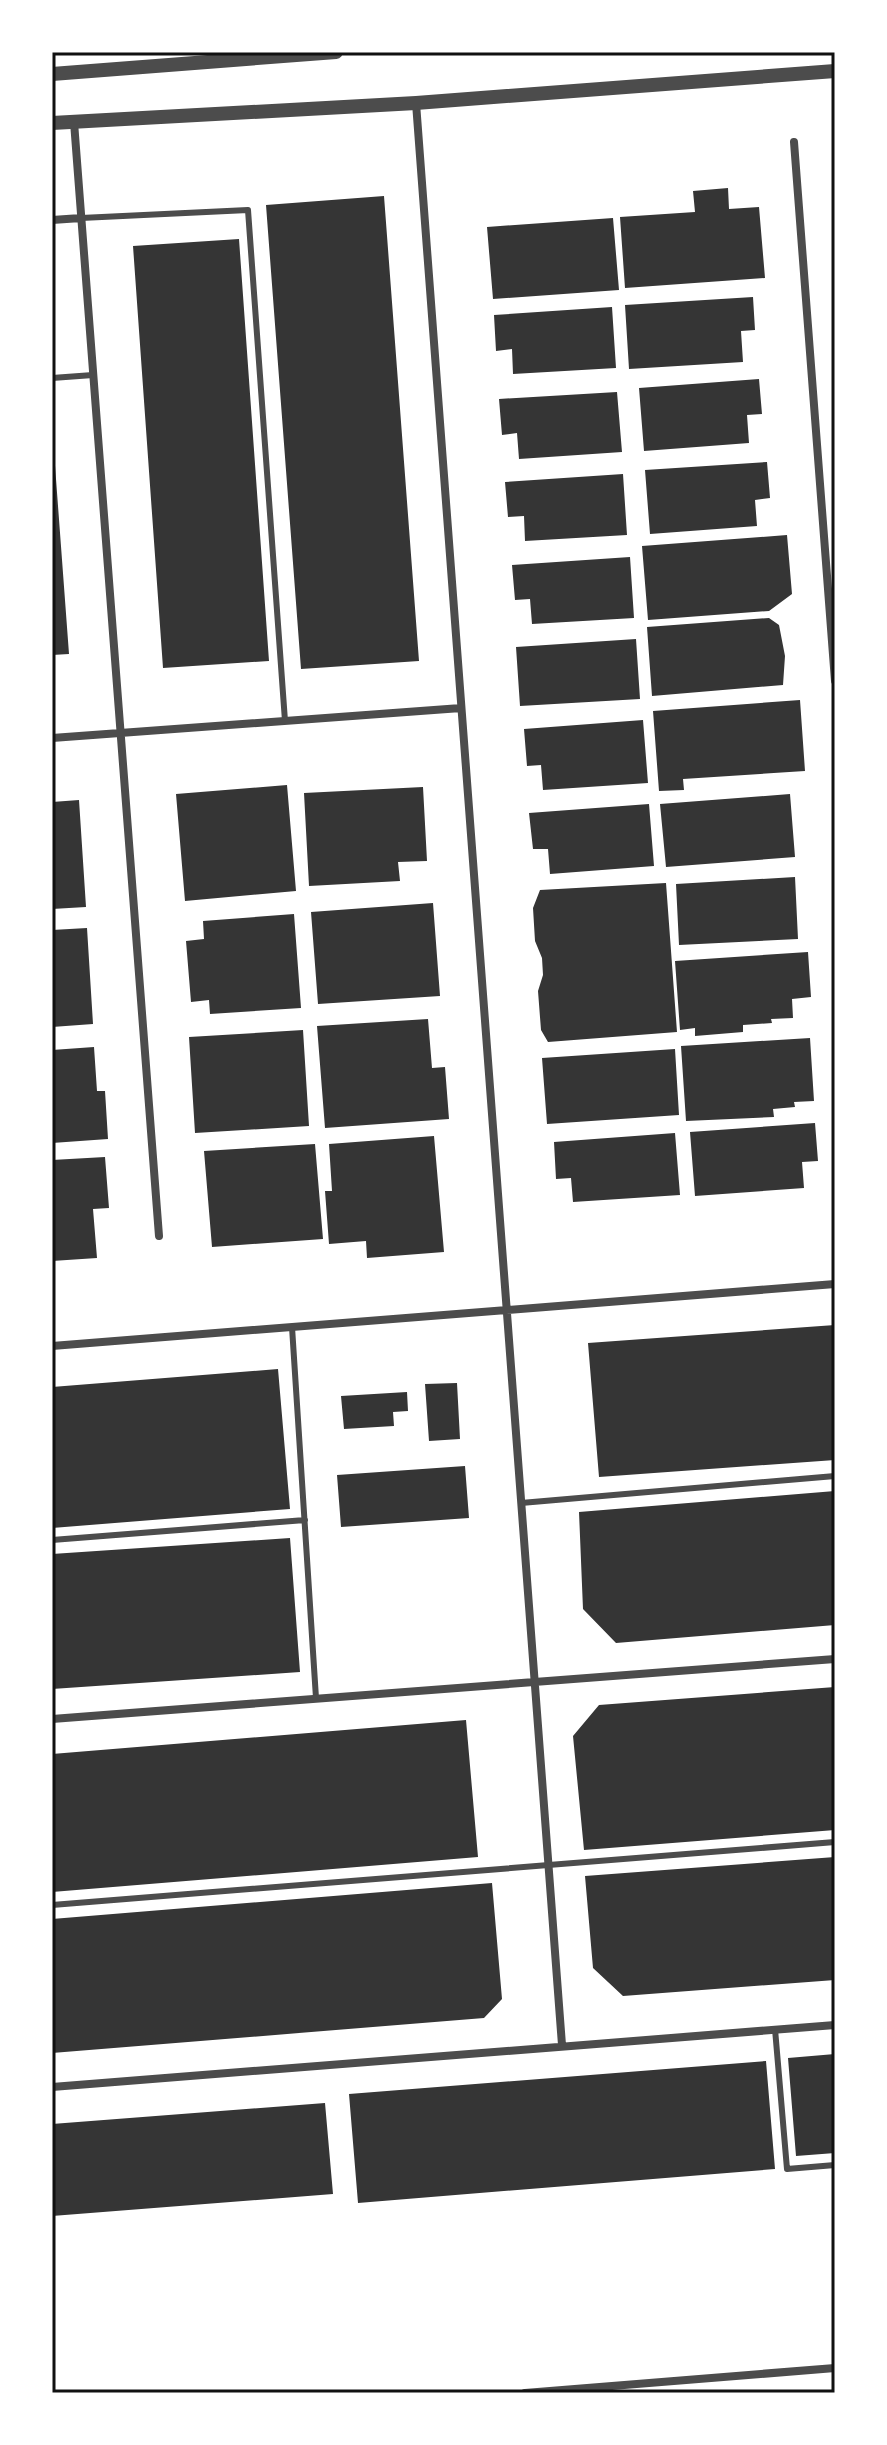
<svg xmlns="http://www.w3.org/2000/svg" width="887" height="2445" font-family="'PT Serif',serif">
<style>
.building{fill:#353535}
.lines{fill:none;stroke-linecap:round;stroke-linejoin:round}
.service{stroke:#4c4c4c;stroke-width:6}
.minor{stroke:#4c4c4c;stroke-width:8}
.tertiary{stroke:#4c4c4c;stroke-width:14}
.neatline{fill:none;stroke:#111;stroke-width:3}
</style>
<rect width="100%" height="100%" fill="#fff"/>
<path class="building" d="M728 188 729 209 759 207 765 278 625 288 620 217 695 212 693 191Z
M384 196 419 661 301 669 266 205Z
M613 218 619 290 493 299 487 227Z
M239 239 269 661 163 668 133 246Z
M753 297 755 330 741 331 743 362 629 369 625 305Z
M612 307 616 368 513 374 512 349 496 351 494 315Z
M759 379 762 414 747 415 749 443 644 451 639 388Z
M617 392 622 452 519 459 517 433 502 435 499 399Z
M54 452 69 654 52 655V453Z
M767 462 770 498 755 500 757 526 650 534 645 470Z
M623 474 627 535 525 541 524 516 508 517 505 482Z
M787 535 792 594 769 611 648 620 642 546Z
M630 557 634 618 532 624 530 599 515 600 512 565Z
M769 618 779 625 785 656 783 685 652 696 647 627Z
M636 639 640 699 520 706 516 647Z
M800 700 805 771 683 779 684 790 659 791 653 711Z
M643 720 648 783 543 790 541 765 527 766 524 729Z
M287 785 296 891 185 901 176 794Z
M423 787 427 861 398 862 400 881 309 886 304 793Z
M790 794 795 857 666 867 660 804Z
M79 800 86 907 52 909V802Z
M649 804 654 866 550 874 548 849H533L529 813Z
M795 877 798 939 679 945 676 884Z
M666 883 677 1032 548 1042 541 1030 538 991 543 975 542 958 535 941 533 908 540 890Z
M433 903 440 996 318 1004 311 912Z
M294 914 301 1008 210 1014 209 1000 191 1002 186 941 204 939 203 921Z
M87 928 93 1024 52 1027V930Z
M808 952 811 997 792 999 793 1018 771 1019 772 1023 743 1025V1032L695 1036V1028L680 1030 675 961Z
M428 1019 432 1068 445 1067 449 1119 325 1128 317 1026Z
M303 1030 309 1126 195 1133 189 1037Z
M810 1038 814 1101 794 1102 795 1107 773 1109 774 1117 686 1121 681 1046Z
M94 1047 97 1091H105L108 1139 52 1143V1050Z
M675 1049 679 1115 547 1124 542 1058Z
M815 1123 818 1161 802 1162 804 1188 695 1196 690 1132Z
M675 1133 680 1195 573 1202 571 1178 556 1179 554 1142Z
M434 1136 444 1252 367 1258 366 1241 329 1244 325 1191H332L329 1144Z
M315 1144 323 1239 212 1247 204 1151Z
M105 1157 109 1208 93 1209 97 1258 52 1261V1160Z
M835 1325V1460L599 1477 588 1343Z
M278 1369 290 1509 52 1528V1387Z
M457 1383 460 1439 429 1441 425 1384Z
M407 1392 408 1411 393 1412 394 1426 344 1429 341 1396Z
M465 1466 469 1518 341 1527 337 1475Z
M835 1491V1625L616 1643 583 1609 579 1512Z
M290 1538 300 1672 52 1689V1554Z
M835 1687V1830L584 1850 573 1736 599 1705Z
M466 1720 478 1857 52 1892V1754Z
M835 1857V1980L623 1996 593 1968 585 1876Z
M492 1883 502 1999 484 2018 52 2053V1919Z
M835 2054V2153L796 2156 788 2058Z
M766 2061 775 2169 358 2203 349 2094Z
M325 2103 333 2194 52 2216V2124Z"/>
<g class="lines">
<path class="service" d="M81 218 248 210 285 721
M52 378 93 375
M292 1327 316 1698
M521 1503 835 1476
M52 1540 305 1520
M52 1905 835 1842
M775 2029 787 2169 835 2165"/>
<path class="minor" d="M416 103 562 2045
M74 122 159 1236
M794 142 835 681
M52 220 81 218
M52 738 461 708
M52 1346 835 1284
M52 1719 835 1659
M52 2087 835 2025
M525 2393 835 2368"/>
<path class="tertiary" d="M52 74 336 52
M52 123 416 103 835 71"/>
</g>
<rect width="887" height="2445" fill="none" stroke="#ffffff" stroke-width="108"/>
<rect x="54" y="54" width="779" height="2337" class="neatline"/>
</svg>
